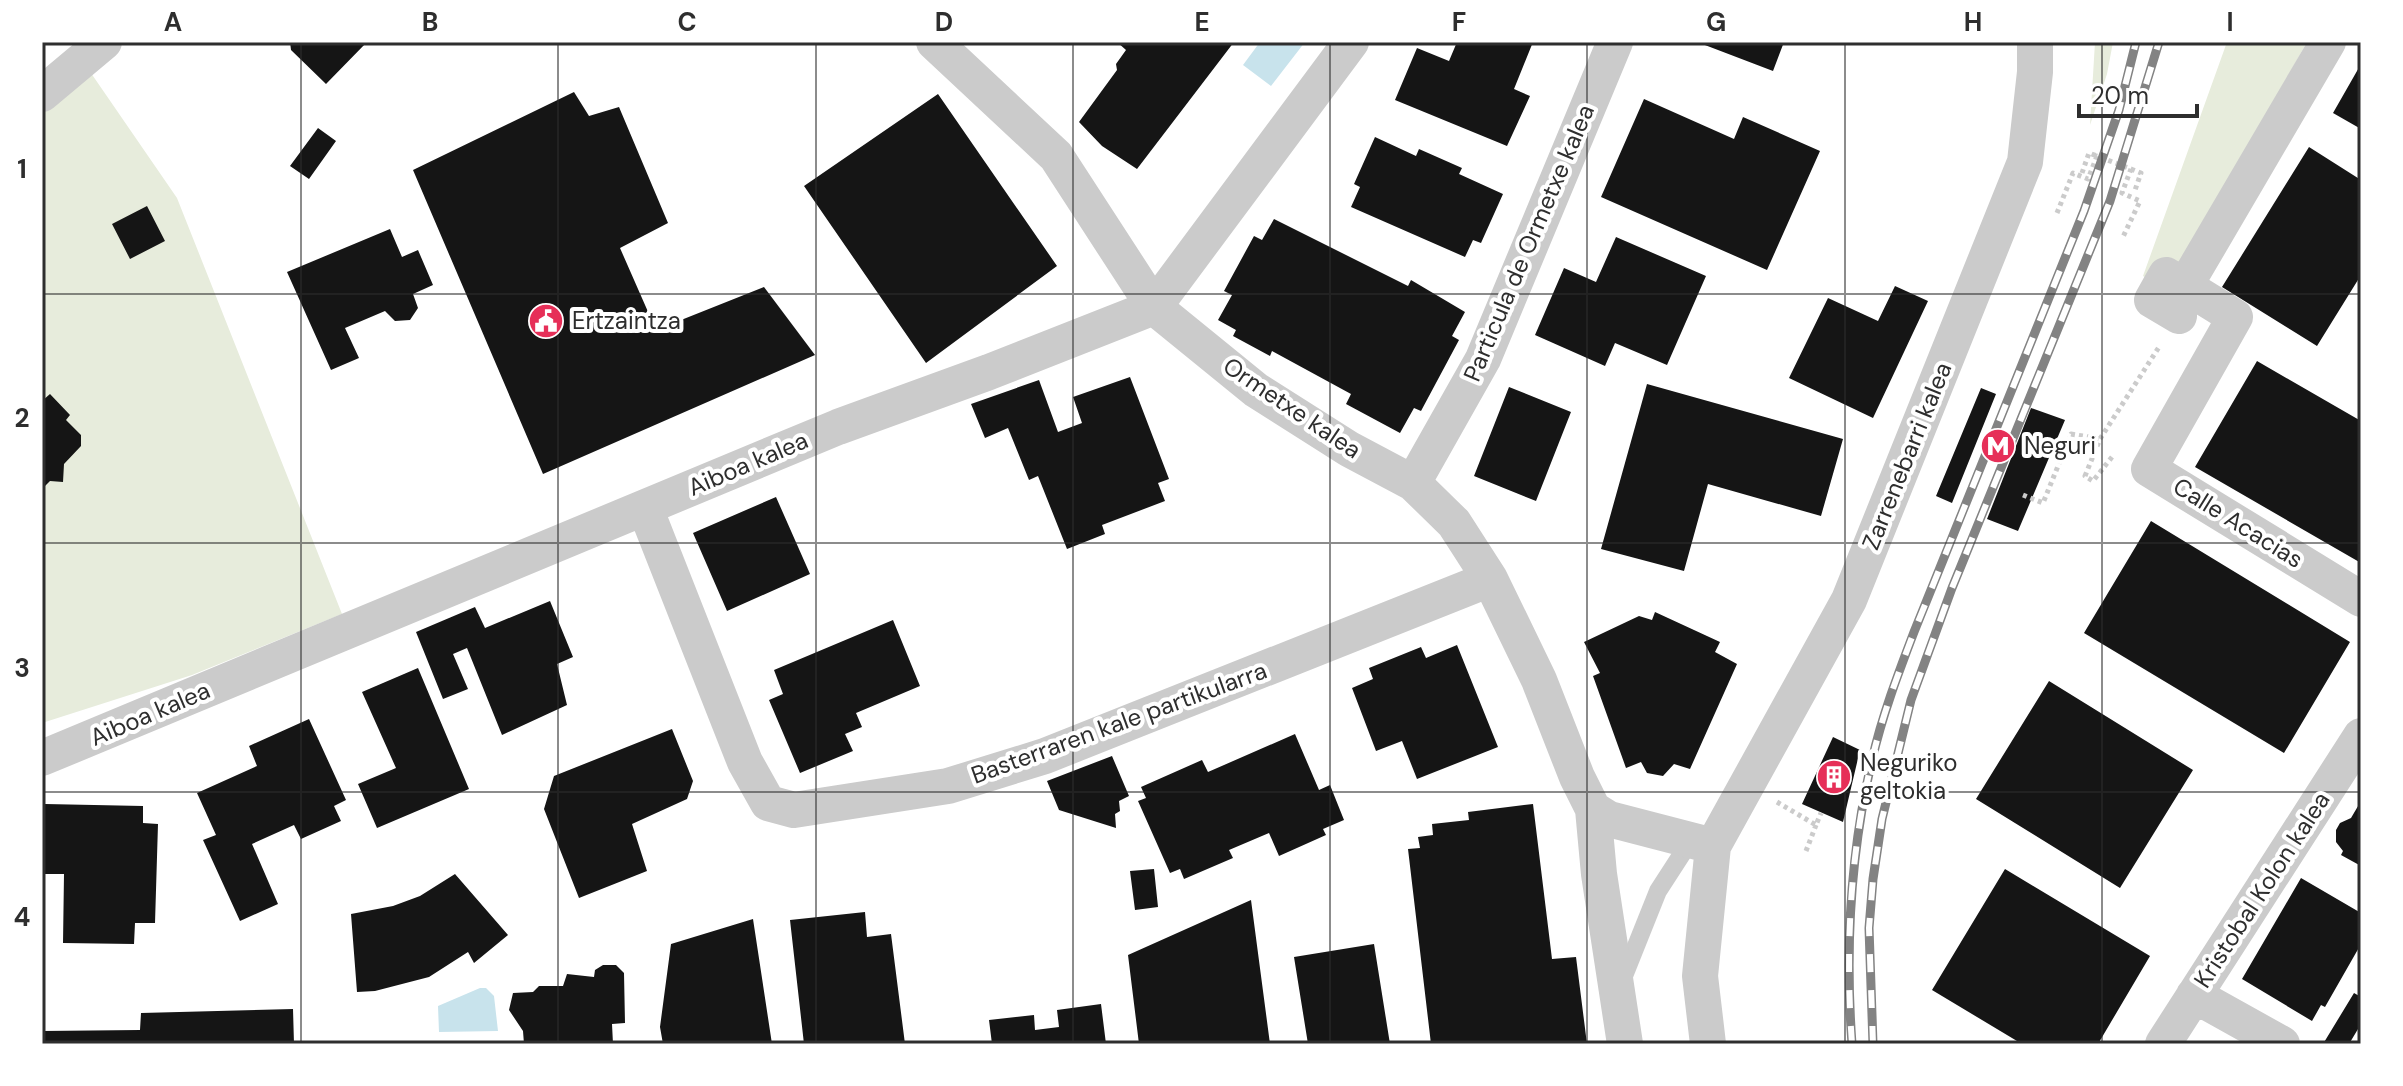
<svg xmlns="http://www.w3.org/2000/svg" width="2403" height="1086" font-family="'DM Sans',sans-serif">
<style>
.green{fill:#e7ecdc}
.water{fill:#c8e3ec}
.building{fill:#151515}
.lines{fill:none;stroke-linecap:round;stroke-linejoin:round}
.path{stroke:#cbcbcb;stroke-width:5;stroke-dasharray:4 4;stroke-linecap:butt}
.lane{stroke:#cbcbcb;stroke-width:18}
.street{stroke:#cbcbcb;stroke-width:36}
.rail-casing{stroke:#838383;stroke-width:9}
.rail{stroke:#fff;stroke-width:6;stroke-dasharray:18;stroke-linecap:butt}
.grid{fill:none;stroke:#2e2e2e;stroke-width:2;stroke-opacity:0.55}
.labels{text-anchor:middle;stroke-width:8;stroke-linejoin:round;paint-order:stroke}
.street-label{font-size:24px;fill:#2e2e2e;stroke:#fff}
.poi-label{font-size:24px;fill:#2e2e2e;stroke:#fff;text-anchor:start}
.neatline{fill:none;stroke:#2e2e2e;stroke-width:3}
.grid-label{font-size:26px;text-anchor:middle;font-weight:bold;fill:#2e2e2e}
</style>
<rect width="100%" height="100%" fill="#fff"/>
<path class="green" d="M2095 42H2113L2107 74 2090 125Z
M2227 42H2307L2167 290 2143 276Z
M82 60 177 198 342 614 192 675 42 723V97Z"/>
<path class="water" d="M1260 42H1305L1271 86 1243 65Z
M480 988H486L494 996 498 1031 439 1032 438 1006Z"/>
<path class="building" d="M290 42H367L326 84 291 50Z
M1117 42H1234L1137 169 1102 146 1079 122 1117 70 1116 64 1126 50Z
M1457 42H1533L1514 89 1530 96 1507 146 1395 100 1417 48 1449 61Z
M1697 42H1784L1773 71Z
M2361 64V129L2333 113Z
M574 92 589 116 619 107 668 223 620 248 656 330 764 287 815 355 543 474 413 170Z
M938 94 1057 266 926 363 804 186Z
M1644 99 1734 139 1743 117 1820 151 1767 270 1601 197Z
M318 128 336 141 309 179 290 166Z
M1375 137 1416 156 1419 149 1462 168 1459 174 1503 194 1481 243 1473 240 1465 257 1351 207 1360 187 1354 184Z
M2309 147 2361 180V275L2317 346 2222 287Z
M147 206 165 241 130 259 112 224Z
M1274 219 1408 286 1411 280 1465 312 1452 336 1459 340 1421 411 1414 408 1400 433 1346 404 1351 394 1272 351 1270 356 1233 336 1236 330 1218 320 1232 295 1224 291 1254 236 1262 240Z
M390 229 402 257 418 250 433 285 413 294 418 308 410 320 395 321 385 311 345 328 359 358 331 370 287 272Z
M1616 237 1706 276 1667 365 1615 343 1605 366 1535 335 1564 268 1596 282Z
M1895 286 1928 301 1873 418 1789 378 1828 298 1878 321Z
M2257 361 2361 421V563L2195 467Z
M1130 377 1169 479 1158 483 1165 501 1102 525 1105 534 1067 549 1038 476 1029 480 1008 428 985 438 971 404 1039 380 1058 432 1082 423 1073 397Z
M1647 384 1843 439 1821 516 1708 484 1684 571 1601 549Z
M1509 387 1571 412 1536 501 1474 476Z
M1981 388 1996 394 1952 503 1936 496Z
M50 394 70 415 66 420 81 435V446L64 464 63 482 50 481 42 489V401Z
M2031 408 2065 420 2018 531 1987 519Z
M776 497 810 574 727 611 693 533Z
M2151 521 2350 642 2284 753 2084 633Z
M550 601 573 657 557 664 567 705 502 735 467 648 453 654 468 689 443 699 416 632 475 607 485 628Z
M1655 612 1720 642 1715 652 1737 664 1690 769 1674 764 1663 776 1647 773 1641 762 1626 768 1593 676 1600 673 1584 642 1639 616 1652 620Z
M893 620 920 686 856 713 862 727 845 734 853 751 800 773 769 700 783 694 774 670Z
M1457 645 1498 747 1417 779 1402 741 1376 751 1352 688 1373 679 1369 668 1421 647 1426 658Z
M418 668 469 789 377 828 358 784 396 768 362 692Z
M2049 681 2193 770 2120 888 1976 799Z
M309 719 346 800 334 806 341 821 301 839 294 825 252 844 278 904 240 921 203 840 216 835 197 793 257 766 249 746Z
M672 729 693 781 687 799 632 824 647 871 579 898 544 809 554 776Z
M1295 734 1319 790 1330 785 1344 820 1323 829 1326 835 1279 856 1269 833 1229 850 1233 858 1184 879 1180 869 1170 873 1138 801 1146 798 1141 787 1202 760 1208 772Z
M1833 737 1860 750 1843 822 1802 804Z
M1112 756 1129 796 1119 801 1120 811 1115 814 1116 828 1059 810 1047 781Z
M2361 801V866L2341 855 2343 851 2336 842V830L2340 823 2351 818Z
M45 804 143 806V823L158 824 155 923H135L134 944 63 943 64 874H44Z
M1533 804 1552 959 1576 957 1587 1044H1431L1408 849 1420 848 1418 837 1433 835 1432 824 1469 820 1468 812Z
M1154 869 1158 907 1135 910 1130 871Z
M2005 869 2150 956 2098 1044H2022L1932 990Z
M455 874 508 935 474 963 468 952 429 977 375 991 357 992 351 914 393 906 420 896Z
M2301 878 2361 913V944L2325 1007 2321 1005 2312 1021 2242 979Z
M1251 900 1270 1044H1139L1128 955Z
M865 912 867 937 891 934 905 1044H804L790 920Z
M753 919 772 1044H663L660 1027 671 944Z
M1374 944 1390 1044H1308L1294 957Z
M603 965H616L624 973 625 1023 612 1024 613 1044H524L523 1031 509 1010 513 993 533 992 539 986H563L567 974 594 977 595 970Z
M2354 993 2361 997V1024L2349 1044H2323Z
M1101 1004 1106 1044H992L989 1020 1034 1015 1035 1030 1059 1027 1057 1010Z
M293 1009 294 1044H42V1031L140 1030 141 1013Z"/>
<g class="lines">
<path class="path" d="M2131 169 2141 173 2134 193
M2082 173 2089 153 2097 156
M2057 213 2073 173 2088 179 2097 156 2131 169 2122 193 2140 201 2122 239
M2112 457 2093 481 2085 476 2100 439 2159 347
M2023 495 2043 503 2071 434 2100 439
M1777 802 1816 825 1821 813
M1806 851 1816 825"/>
<path class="lane" d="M1622 981 1658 891 1691 840"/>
<path class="street" d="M934 42 1056 156 1154 307 1256 390 1349 449 1413 483 1454 523 1490 579 1539 680 1577 777 1593 809 1599 874 1625 1044
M2328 42 2185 286 2235 317 2149 469 2361 599
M42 94 104 42
M2179 316 2152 300 2166 275 2185 286
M1413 483 1483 359 1615 42
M645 508 745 762 768 803 794 810 948 786 1045 756 1490 579
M42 758 838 427 989 372 1154 307 1351 42
M1593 809 1609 819 1713 846
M2194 995 2282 1044
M1708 1044 1700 976 1713 846 1849 600 2025 162 2035 72V42
M2163 1044 2361 736"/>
<g class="rail-casing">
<path id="rail" d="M1852 1044C1845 948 1850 854 1872 760 1882 716 1898 674 1914 632L2084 211 2119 110 2136 42
M1873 1044 1869 928 1873 879 1882 819 1911 700 1952 588 2110 201 2159 42"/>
</g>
<use href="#rail" class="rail"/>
</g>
<path class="grid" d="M301 42V1044M558 42V1044M816 42V1044M1073 42V1044M1330 42V1044M1587 42V1044M1845 42V1044M2102 42V1044M42 294H2361M42 543H2361M42 792H2361"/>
<defs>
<g id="civic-disc" transform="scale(1.8)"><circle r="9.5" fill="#e62f58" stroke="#fff"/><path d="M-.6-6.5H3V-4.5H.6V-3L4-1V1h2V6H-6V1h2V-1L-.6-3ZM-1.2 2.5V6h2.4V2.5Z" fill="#fff"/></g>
<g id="metro-disc" transform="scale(1.8)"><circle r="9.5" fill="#e62f58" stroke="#fff"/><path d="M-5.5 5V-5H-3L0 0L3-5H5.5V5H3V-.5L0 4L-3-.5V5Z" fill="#fff"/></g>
<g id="building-disc" transform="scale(1.8)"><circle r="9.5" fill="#e62f58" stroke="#fff"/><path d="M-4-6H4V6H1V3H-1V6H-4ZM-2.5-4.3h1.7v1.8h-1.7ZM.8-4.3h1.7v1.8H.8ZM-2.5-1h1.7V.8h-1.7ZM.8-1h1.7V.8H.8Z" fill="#fff"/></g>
</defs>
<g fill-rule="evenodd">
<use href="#civic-disc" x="546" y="321"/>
<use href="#metro-disc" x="1998" y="446"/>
<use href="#building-disc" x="1834" y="777"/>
</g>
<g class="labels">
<g class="street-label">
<text transform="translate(1529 243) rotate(-67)" y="8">Particula de Ormetxe kalea</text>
<text transform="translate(1292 408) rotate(34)" y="8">Ormetxe kalea</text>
<text transform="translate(1907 456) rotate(-68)" y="8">Zarrenebarri kalea</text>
<text transform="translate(748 464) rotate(-23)" y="8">Aiboa kalea</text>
<text transform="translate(2238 523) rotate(32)" y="8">Calle Acacias</text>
<text transform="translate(150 714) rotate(-23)" y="8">Aiboa kalea</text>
<text transform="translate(1119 723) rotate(-20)" y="8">Basterraren kale partikularra</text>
<text transform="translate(2262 890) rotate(-57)" y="8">Kristobal Kolon kalea</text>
</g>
<g class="poi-label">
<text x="572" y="329">Ertzaintza</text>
<text x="2024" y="454">Neguri</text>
<text x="1860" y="771">Neguriko<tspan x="1860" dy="28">geltokia</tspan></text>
</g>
</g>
<rect width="2403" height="1086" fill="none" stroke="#ffffff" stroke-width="88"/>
<path d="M2079 104v12h118v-12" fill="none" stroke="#2e2e2e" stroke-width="4"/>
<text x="2091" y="104" font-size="24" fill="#2e2e2e" stroke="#ffffff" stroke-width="6" paint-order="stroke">20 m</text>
<rect x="44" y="44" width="2315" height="998" class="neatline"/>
<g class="grid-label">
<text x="173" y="31">A</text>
<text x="430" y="31">B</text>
<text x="687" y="31">C</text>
<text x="944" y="31">D</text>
<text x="1202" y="31">E</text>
<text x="1459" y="31">F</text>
<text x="1716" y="31">G</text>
<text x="1973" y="31">H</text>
<text x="2230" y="31">I</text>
<text x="22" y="178">1</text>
<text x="22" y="427">2</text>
<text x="22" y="677">3</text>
<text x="22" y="926">4</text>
</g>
</svg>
